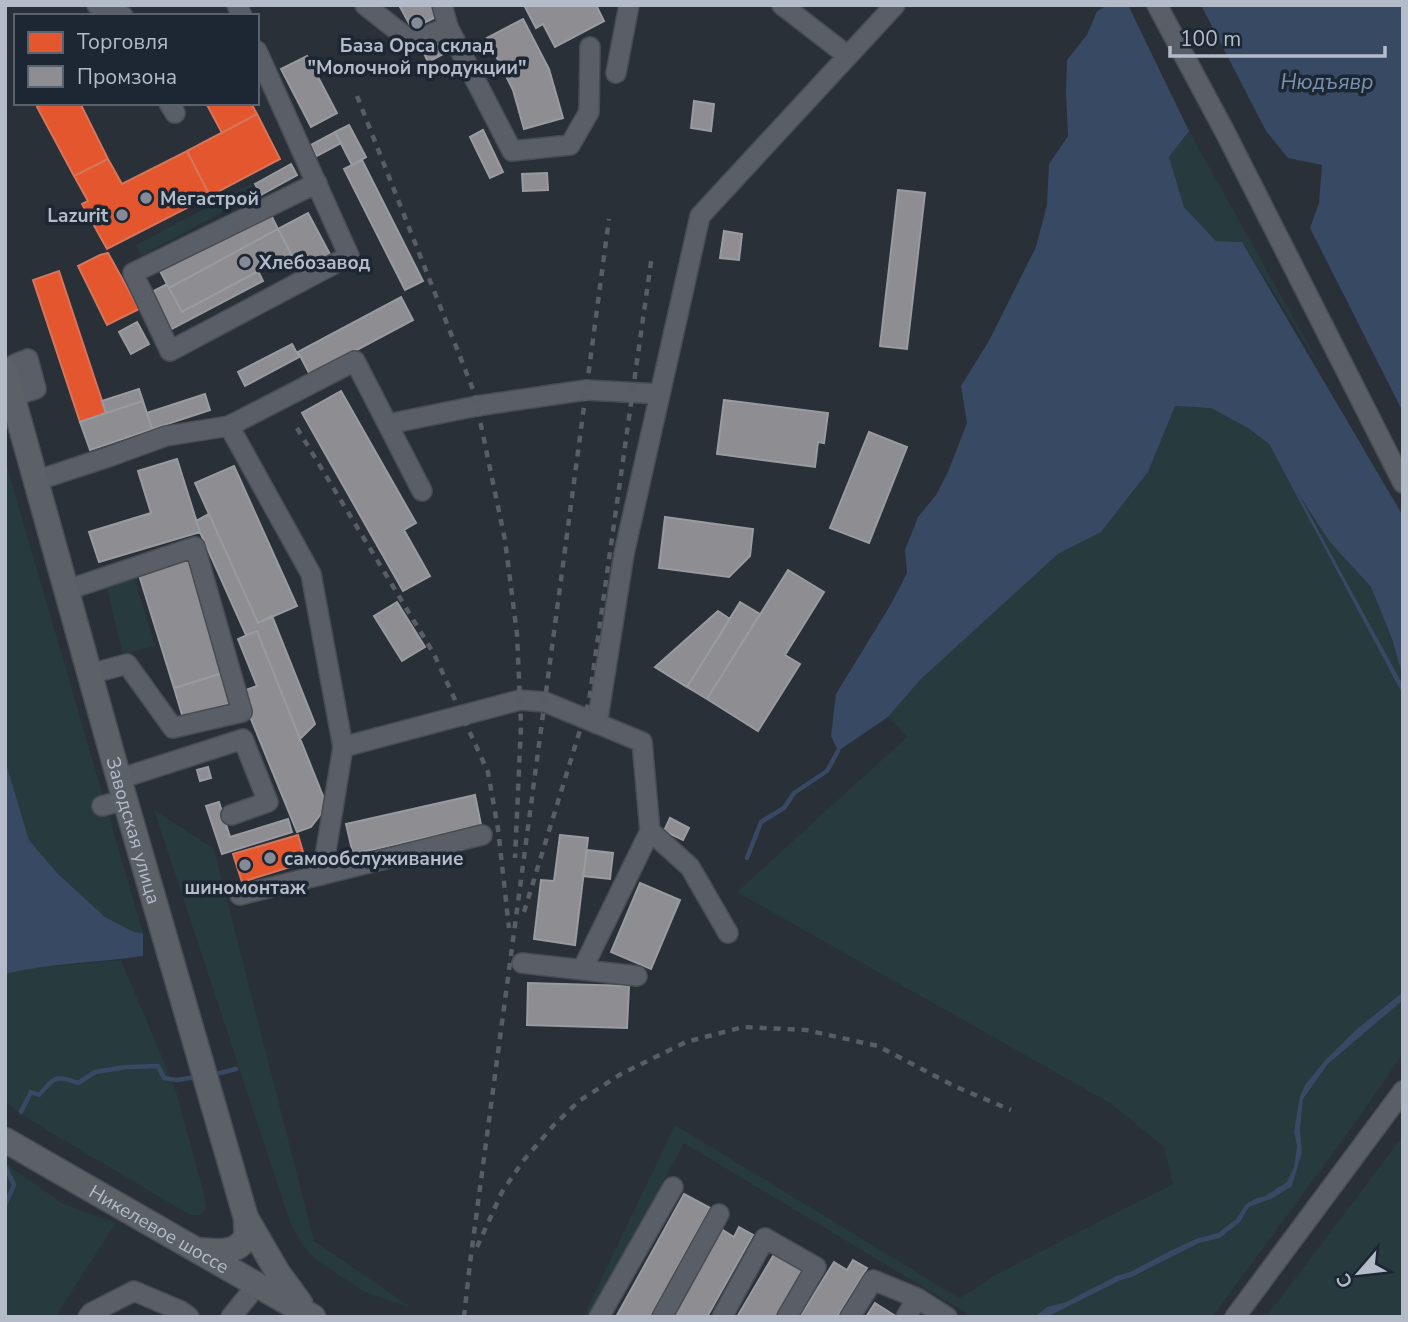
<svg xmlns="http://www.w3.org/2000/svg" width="1408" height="1322" font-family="'Nunito Sans',sans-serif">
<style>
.green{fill:#273a3e}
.water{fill:#384963}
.shops{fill:#e4572e;stroke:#d6755c;stroke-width:2}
.industry{fill:#8d8d92;stroke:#999ba2;stroke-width:2}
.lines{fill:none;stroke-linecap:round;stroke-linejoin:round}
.stream{stroke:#384963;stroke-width:4.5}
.minor-casing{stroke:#484c53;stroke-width:22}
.major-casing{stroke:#484c55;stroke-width:27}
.minor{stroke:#5a5e66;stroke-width:19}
.major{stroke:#5c6168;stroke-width:24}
.rail{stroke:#595d64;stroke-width:4.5;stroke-dasharray:7 7;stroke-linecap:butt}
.poi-dot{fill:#848b96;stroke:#1d2633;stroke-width:2.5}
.labels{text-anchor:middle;stroke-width:7;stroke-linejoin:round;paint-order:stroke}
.poi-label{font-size:19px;font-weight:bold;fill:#b4bcc9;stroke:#1d2633;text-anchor:start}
.street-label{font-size:19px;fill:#b4bcc9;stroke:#1d2633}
.water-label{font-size:21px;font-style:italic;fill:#7c92b1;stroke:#1d2633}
</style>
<rect width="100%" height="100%" fill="#2a3038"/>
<path class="green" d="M1189 131 1323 371 1242 242 1216 241 1184 207 1169 157Z
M251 184 256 194 141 256 136 245Z
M1174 406 1211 408 1248 428 1269 444 1403 695V992L1357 1029 1326 1059 1305 1085 1294 1132 1297 1146 1294 1168 1287 1182 1265 1196 1257 1198 1246 1204 1236 1219 1218 1233 1198 1238 1172 1250 1130 1272 1116 1276 1066 1302 1047 1307 1034 1317H973L684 1143 590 1317H583L675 1125 959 1298 971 1292 993 1276 1173 1184 1164 1147 1110 1103 737 892 907 737 888 717 921 679 1058 554 1101 532 1148 472Z
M5 460 143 933 134 932 105 917 57 873 29 840 5 760Z
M1291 480 1329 541 1371 587 1392 639 1403 677V685Z
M134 577 155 646 123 654 106 585Z
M154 810 214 849 314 1241 412 1308 364 1292 315 1259 302 1244 291 1225Z
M121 960 175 1088 204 1194 206 1209 200 1215H190L25 1117 5 1101V974L31 968Z
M1403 1000V1054L1347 1134 1212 1317H1047L1121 1280 1133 1277 1199 1243 1220 1238 1240 1222 1249 1207 1273 1198 1292 1186 1302 1152 1300 1130 1303 1099 1328 1064Z
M1403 1136V1317H1266Z
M5 1163 63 1204 116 1223 55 1317H5Z"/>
<path class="water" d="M1108 5H1128L1189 131 1169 157 1184 207 1216 241 1242 242 1403 516V677L1392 639 1371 587 1329 541 1298 493 1403 685V695L1269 444 1248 428 1211 408 1175 406 1148 472 1101 532 1058 554 921 679 888 717 838 751 831 736 836 694 891 604 907 573 905 550 918 517 936 495 948 472 967 423 961 386 990 339 1036 247 1047 205 1049 164 1068 136 1066 93 1067 60 1087 35 1097 11Z
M1201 5H1403V412L1310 228 1319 203 1322 165 1288 158 1266 131Z
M5 760 29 840 57 873 105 917 134 932 143 933V956C97 963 50 963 5 974Z
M1403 992V1000L1328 1064 1303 1099 1300 1130 1302 1152 1292 1186 1273 1198 1249 1207 1240 1222 1220 1238 1199 1243 1132 1277 1121 1280 1051 1315 1034 1317 1047 1307 1066 1302 1116 1276 1130 1272 1172 1250 1198 1238 1218 1233 1236 1219 1246 1204 1257 1198 1265 1196 1287 1182 1294 1167 1297 1146 1294 1132 1300 1096 1305 1085 1326 1059 1357 1029Z"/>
<path class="shops" d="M44 103H80L108 159 74 176 37 107Z
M206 103H251L257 114 222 133Z
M257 114 280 159 210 196 187 151Z
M187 151 210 196 107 249 82 204 88 201 74 176 108 159 122 184Z
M108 253 139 309 107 325 78 266 100 255Z
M59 271 106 413 80 422 33 280Z
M298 835 306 862 242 882 233 854Z"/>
<path class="industry" d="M399 5H432L438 16 412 29Z
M524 5H596L604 21 555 47 543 24 536 28Z
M523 19 549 69 563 118 524 129 513 90 487 38Z
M436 41 443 54 428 62 422 49Z
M307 56 337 113 311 127 281 69Z
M694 101 714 104 711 131 691 128Z
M349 125 366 157 352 165 335 132Z
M483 130 503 172 490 178 470 137Z
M335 132 341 143 317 156 311 145Z
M362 160 423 281 405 290 344 169Z
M291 164 297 175 261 195 255 184Z
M547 173 548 190 523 191 522 174Z
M898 190 925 193 907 349 880 346Z
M270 213 278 229 169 288 160 271Z
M308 213 332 258 302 274 278 229Z
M278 229 291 254 182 312 169 288Z
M724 231 742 234 739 260 720 258Z
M258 271 263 281 168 331 148 294 167 284 182 312Z
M401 297 413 320 310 375 298 352Z
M137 322 149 344 131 354 119 332Z
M292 344 299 357 245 386 238 372Z
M139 389 143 401 106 413 102 401Z
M341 391 416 523 404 530 430 576 403 591 302 413Z
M205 394 210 410 152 429 147 413Z
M724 400 828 413 824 443 818 442 815 467 717 454Z
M143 401 152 429 90 450 80 422Z
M869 432 907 447 869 543 830 528Z
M177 459 200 532 99 562 89 532 151 513 138 471Z
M234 466 297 606 258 623 195 483Z
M209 514 258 623 272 616 315 724 300 739 257 631 246 635 200 532 196 521Z
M665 517 753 529 750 556 729 577 659 568Z
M188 560 223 673 174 688 139 575Z
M788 570 824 592 785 655 800 664 758 731 707 699Z
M397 602 425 647 402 661 374 616Z
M740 602 760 614 707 699 687 687Z
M718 611 730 619 687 687 655 667Z
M257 631 327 806 311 827 297 832 240 692 257 686 238 639Z
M223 673 232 703 183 718 174 688Z
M208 767 211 778 200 781 197 770Z
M475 795 481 825 353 854 346 824Z
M219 802 230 837 288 819 292 832 222 854 206 806Z
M670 818 689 828 683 840 664 831Z
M560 835 588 838 575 945 534 939 541 880 554 881Z
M587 850 613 853 610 879 583 876Z
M640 883 680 900 651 969 611 952Z
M528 983 629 986 627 1028 527 1025Z
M684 1194 710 1208 650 1317H616Z
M739 1227 753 1235 707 1317H671L721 1229 734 1237Z
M776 1251 806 1268 777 1317H737Z
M853 1260 867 1268 837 1317H800L834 1262 847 1270Z
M875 1303 897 1317H866Z"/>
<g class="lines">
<path class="stream" d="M747 858 761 822 784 808 794 793 827 771 838 751
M212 1075 236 1069
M21 1112 31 1092 39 1095C54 1078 56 1074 78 1083L95 1072 126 1067 158 1066 164 1078 177 1080 196 1077
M5 1166 14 1185 5 1205"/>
<g class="minor-casing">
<path id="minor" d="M97 5 123 16
M237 5 242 16
M365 5 412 42 448 27 442 5
M782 5 848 56
M1157 5 1225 132 1403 483
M448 27 512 151 570 145 589 112 590 47
M257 51 349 256 170 351 133 273 317 183
M616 73 629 5
M169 103 175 113
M10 384 19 380 23 393 36 389 28 359 15 364 19 380
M388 424 477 406 586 390 660 394
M229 426 355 361 422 491
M35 481 111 456 166 436 229 426 311 574 343 747 520 700 545 702 642 742 650 831 582 970
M67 590 195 547 242 712 173 728 127 664 90 674
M597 724 624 554 700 216 895 5
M119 779 243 739 268 802 231 815
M102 806 125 800
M650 831 690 867 728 933
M322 875 343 747
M240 895 482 835
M522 963 637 976
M88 1317 91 1313 134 1291 181 1311 189 1317
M231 1317 257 1285
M599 1317 673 1187
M662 1317 719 1214
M722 1317 765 1238 816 1267 787 1317
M850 1317 873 1280 917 1298 947 1317
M906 1317 917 1298
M1235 1317 1403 1091"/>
</g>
<g class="major-casing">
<g id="major">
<path id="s1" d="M5 370 119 779 246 1218C246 1224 247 1231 246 1236 239 1256 212 1251 197 1250"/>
<path id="s2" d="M5 1140 313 1317"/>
<path d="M246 1218 278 1273 300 1303"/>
</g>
</g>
<use href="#minor" class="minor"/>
<use href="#major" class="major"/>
<path class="rail" d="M357 96 474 392 505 540 517 634 521 725 515 858
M297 428 434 654 488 772 498 829 509 928
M524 912 589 701 652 255
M477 1247 502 1192 523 1161 554 1125 579 1101 621 1074 686 1042 743 1027 806 1030 878 1046 954 1086 1011 1110
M464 1317 470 1263 609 219"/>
</g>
<g class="poi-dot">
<circle cx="417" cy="23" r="7"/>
<circle cx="146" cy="198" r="7"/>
<circle cx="122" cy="215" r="7"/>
<circle cx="245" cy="262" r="7"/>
<circle cx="270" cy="858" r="7"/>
<circle cx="245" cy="865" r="7"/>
</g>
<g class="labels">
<g class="poi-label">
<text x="417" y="52" text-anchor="middle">База Орса склад<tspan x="417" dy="22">"Молочной продукции"</tspan></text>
<text x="160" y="205">Мегастрой</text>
<text x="108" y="222" text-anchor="end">Lazurit</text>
<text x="259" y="269">Хлебозавод</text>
<text x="284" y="865">самообслуживание</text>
<text x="245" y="894" text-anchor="middle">шиномонтаж</text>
</g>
<g class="street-label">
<text dy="7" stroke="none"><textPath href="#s1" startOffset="478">Заводская улица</textPath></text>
<text dy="7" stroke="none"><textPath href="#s2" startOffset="178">Никелевое шоссе</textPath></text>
</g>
<g class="water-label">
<text x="1327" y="89">Нюдъявр</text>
</g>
</g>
<rect width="1408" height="1322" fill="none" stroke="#b4bcc9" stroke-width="14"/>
<rect x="14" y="14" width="245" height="91" fill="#1d2633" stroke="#59626f" stroke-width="2"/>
<rect x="28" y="32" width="35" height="21" fill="#e4572e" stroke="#59626f" stroke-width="2"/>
<text x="77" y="49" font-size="21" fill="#b4bcc9">Торговля</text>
<rect x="28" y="66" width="35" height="21" fill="#8d8d92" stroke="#59626f" stroke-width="2"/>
<text x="77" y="84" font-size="21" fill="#b4bcc9">Промзона</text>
<g transform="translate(1359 1273) rotate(242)" stroke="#1d2633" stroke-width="5" paint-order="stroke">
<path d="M0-5L12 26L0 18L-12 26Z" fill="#b4bcc9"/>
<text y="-10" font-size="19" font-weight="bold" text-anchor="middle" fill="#b4bcc9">С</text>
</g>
<path d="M1170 46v10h215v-10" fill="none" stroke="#b4bcc9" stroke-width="3.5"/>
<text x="1180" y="46" font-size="21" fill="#b4bcc9" stroke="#1d2633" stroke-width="5" paint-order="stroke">100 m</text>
</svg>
